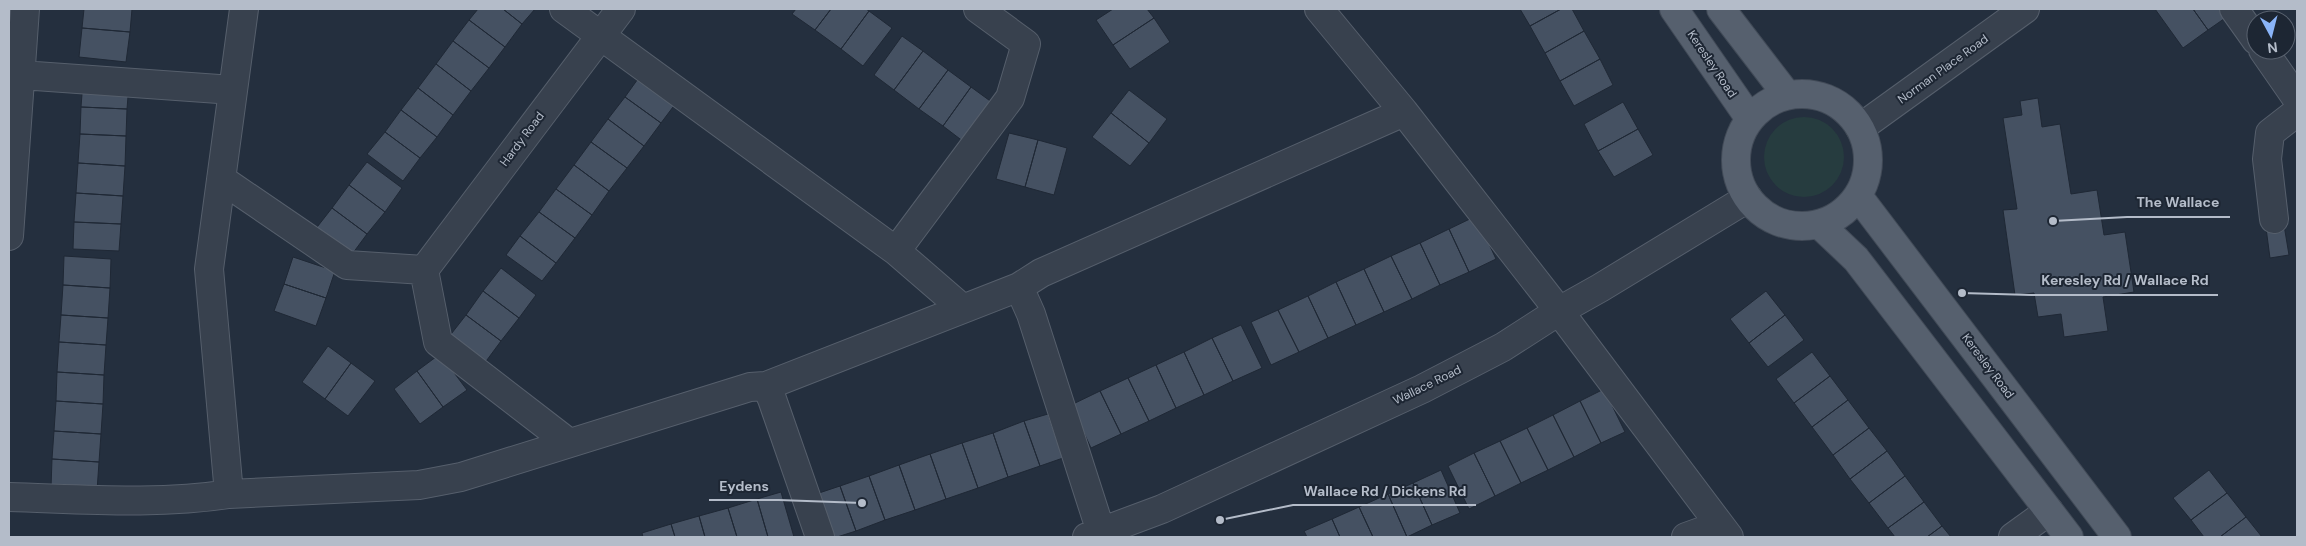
<svg xmlns="http://www.w3.org/2000/svg" width="2306" height="546" font-family="'DM Sans',sans-serif">
<style>
.green{fill:#263c3f}
.building{fill:#455162;stroke:#1f2835}
.lines{fill:none;stroke-linecap:round;stroke-linejoin:round}
.minor-casing{stroke:#565f6c;stroke-width:30}
.major-casing{stroke:#414a57;stroke-width:30}
.minor{stroke:#38414e;stroke-width:28}
.major{stroke:#56606e;stroke-width:28}
.labels{text-anchor:middle;stroke-width:4;stroke-linejoin:round;paint-order:stroke}
.street-label{font-size:12px;fill:#b4bcc9;stroke:#1d2633}
.leader{fill:none;stroke:#b4bcc9;stroke-width:2}
.callout-dot{fill:#b4bcc9;stroke:#1d2633;stroke-width:2}
.callout-label{font-size:14px;text-anchor:middle;font-weight:bold;fill:#b4bcc9;stroke:#1d2633;stroke-width:4;stroke-linejoin:round;paint-order:stroke}
</style>
<rect width="100%" height="100%" fill="#242f3e"/>
<path class="green" d="M1764 157a40 40 0 1 1 80 0a40 40 0 1 1-80 0Z"/>
<path class="building" d="M84 9H132L130 32 82 28Z
M478 9H503L522 24 505 47 469 20Z
M503 9H535L522 24Z
M796 9H831L815 30 792 14Z
M831 9H866L869 11 841 49 815 30Z
M1113 9H1147L1154 18 1113 45 1096 20Z
M1520 9H1561L1530 26Z
M1561 9H1572L1584 31 1545 53 1530 26Z
M2155 9H2193L2208 30 2183 48Z
M2193 9H2227L2231 14 2208 30Z
M869 11 892 28 863 66 841 49Z
M1154 18 1170 42 1130 69 1113 45Z
M469 20 505 47 489 68 453 41Z
M82 28 130 32 126 62 79 57Z
M1584 31 1600 59 1560 81 1545 53Z
M902 36 923 51 894 90 874 75Z
M453 41 489 68 471 91 436 64Z
M923 51 948 70 919 109 894 90Z
M1600 59 1613 85 1574 106 1560 81Z
M436 64 471 91 453 115 418 88Z
M948 70 971 87 943 126 919 109Z
M640 76 676 103 661 123 625 97Z
M83 81 129 84 127 109 81 107Z
M971 87 993 103 964 142 943 126Z
M418 88 453 115 437 137 401 110Z
M1129 90 1167 119 1149 143 1111 113Z
M625 97 661 123 644 146 608 119Z
M2038 98 2042 127 2060 124 2071 194 2097 190 2104 235 2125 232 2134 292 2103 297 2108 331 2064 337 2061 314 2038 317 2034 293 2015 295 2003 210 2017 209 2003 118 2022 115 2020 101Z
M1623 102 1638 129 1598 151 1584 124Z
M81 107 127 109 126 136 80 134Z
M401 110 437 137 420 158 385 132Z
M1111 113 1149 143 1130 166 1092 137Z
M608 119 644 146 627 168 591 142Z
M1638 129 1653 155 1614 177 1598 151Z
M385 132 420 158 403 181 367 154Z
M1009 133 1038 140 1025 187 996 179Z
M80 134 126 136 125 166 78 163Z
M1038 140 1067 148 1054 195 1025 187Z
M591 142 627 168 609 191 574 165Z
M367 162 402 188 385 212 349 185Z
M78 163 125 166 123 196 76 193Z
M574 165 609 191 592 215 556 189Z
M349 185 385 212 367 234 332 208Z
M556 189 592 215 575 238 539 212Z
M76 193 123 196 121 224 74 222Z
M332 208 367 234 350 257 314 231Z
M539 212 575 238 556 263 520 236Z
M1476 216 1496 259 1469 272 1449 229Z
M74 222 121 224 119 251 73 249Z
M2284 225 2289 255 2270 258 2266 228Z
M1449 229 1469 272 1440 285 1420 243Z
M520 236 556 263 542 281 506 255Z
M1420 243 1440 285 1412 299 1391 256Z
M64 256 111 259 110 288 63 285Z
M1391 256 1412 299 1384 312 1364 269Z
M293 257 335 271 326 298 284 284Z
M501 268 536 295 519 318 483 291Z
M1364 269 1384 312 1356 325 1336 282Z
M1336 282 1356 325 1328 338 1308 296Z
M284 284 326 298 316 326 274 311Z
M63 285 110 288 108 318 61 315Z
M483 291 519 318 501 341 466 315Z
M1766 291 1785 315 1749 343 1730 319Z
M1308 296 1328 338 1299 352 1278 310Z
M1278 310 1299 352 1271 365 1251 322Z
M61 315 108 318 106 345 59 342Z
M466 315 501 341 484 364 448 338Z
M1785 315 1804 340 1768 367 1749 343Z
M1241 325 1262 368 1233 381 1212 338Z
M1212 338 1233 381 1204 395 1184 352Z
M59 342 106 345 104 375 57 372Z
M328 346 351 363 325 399 302 382Z
M1184 352 1204 395 1176 408 1156 365Z
M1812 352 1830 376 1794 403 1776 379Z
M440 354 467 390 443 407 417 371Z
M351 363 375 381 348 416 325 399Z
M1156 365 1176 408 1149 421 1128 378Z
M417 371 443 407 420 424 394 389Z
M57 372 104 375 103 404 56 401Z
M1830 376 1848 400 1812 427 1794 403Z
M1128 378 1149 421 1121 434 1100 391Z
M1604 389 1625 432 1601 443 1580 401Z
M1100 391 1121 434 1091 448 1071 405Z
M1848 400 1869 428 1833 455 1812 427Z
M56 401 103 404 101 434 54 431Z
M1580 401 1601 443 1574 457 1553 415Z
M1048 414 1063 458 1040 466 1024 421Z
M1553 415 1574 457 1548 470 1527 428Z
M1024 421 1040 466 1008 477 993 433Z
M1527 428 1548 470 1521 483 1500 441Z
M1869 428 1887 451 1850 479 1833 455Z
M54 431 101 434 99 462 52 459Z
M993 433 1008 477 978 488 962 443Z
M1500 441 1521 483 1495 496 1474 453Z
M962 443 978 488 946 499 930 454Z
M1887 451 1905 476 1869 503 1850 479Z
M1474 453 1495 496 1469 509 1448 466Z
M930 454 946 499 915 510 899 465Z
M52 459 99 462 97 491 51 488Z
M899 465 915 510 885 520 869 476Z
M1441 470 1460 513 1432 525 1413 483Z
M2209 470 2227 493 2191 520 2173 498Z
M869 476 885 520 856 531 840 486Z
M1905 476 1924 502 1888 528 1869 503Z
M1413 483 1432 525 1407 537 1388 494Z
M840 486 856 531 837 537H828L813 495Z
M781 492 794 537H768L757 499Z
M2227 493 2246 517 2220 537H2204L2191 520Z
M1388 494 1407 537H1373L1359 507Z
M757 499 768 537H737L728 508Z
M1924 502 1942 526 1927 537H1895L1888 528Z
M1359 507 1373 537H1340L1332 519Z
M728 508 737 537H705L699 516Z
M699 516 705 537H675L671 524Z
M2246 517 2262 537H2220Z
M1332 519 1340 537H1307L1304 531Z
M671 524 675 537H643L642 533Z
M1942 526 1951 537H1927Z"/>
<g class="lines">
<g class="minor-casing">
<path id="minor" d="M564 9 896 251 962 308
M1319 9 1404 112 1559 311 1723 529
M2234 9 2256 40
M2263 50 2297 99
M21 75 233 90
M1860 128 2025 9
M221 179 347 265 424 270
M2274 219 2267 159 2270 133 2297 112
M9 236 25 9
M896 251 1010 98 1026 44 978 9
M424 270 621 9
M424 270 438 342 569 443
M1019 287 1031 314 1101 532
M766 386 772 399 820 537
M229 494 209 269 244 9
M9 497C82 499 157 505 229 494L419 485 461 477 750 387 766 386 1019 287 1041 273 1404 112
M1087 537 1162 509 1422 389 1503 347 1559 311 1600 288 1748 198
M1686 537 1711 528 1723 529 1729 537
M2013 537 2049 511"/>
</g>
<g class="major-casing">
<path id="major" d="M1674 9 1750 119
M1721 9 1787 95
M1736 160a66 66 0 1 1 132 0a66 66 0 1 1-132 0Z
M1858 196 2117 537
M1819 224 1856 259 2069 537"/>
</g>
<use href="#minor" class="minor"/>
<use href="#major" class="major"/>
</g>
<g class="labels">
<g class="street-label">
<text transform="translate(1712 64) rotate(56)" y="4">Keresley Road</text>
<text transform="translate(1943 69) rotate(-36)" y="4">Norman Place Road</text>
<text transform="translate(522 139) rotate(-53)" y="4">Hardy Road</text>
<text transform="translate(1988 366) rotate(53)" y="4">Keresley Road</text>
<text transform="translate(1427 385) rotate(-26)" y="4">Wallace Road</text>
</g>
</g>
<path class="leader" d="M2053 221L2127 217H2230M1962 293L2031 295H2218M862 503L779 500H709M1220 520L1293 505H1476"/>
<g class="callout-dot">
<circle cx="2053" cy="221" r="5"/>
<circle cx="1962" cy="293" r="5"/>
<circle cx="862" cy="503" r="5"/>
<circle cx="1220" cy="520" r="5"/>
</g>
<g class="callout-label">
<text x="2178" y="207">The Wallace</text>
<text x="2125" y="285">Keresley Rd / Wallace Rd</text>
<text x="744" y="491">Eydens</text>
<text x="1385" y="496">Wallace Rd / Dickens Rd</text>
</g>
<rect width="2306" height="546" fill="none" stroke="#b4bcc9" stroke-width="20"/>
<g transform="translate(2271 35) rotate(173)"><circle r="24" fill="#1d2633" stroke="#59626f"/>
<path d="M0-4L9 19L0 12L-9 19Z" fill="#8ab4f8"/>
<text y="-8" font-size="14" font-weight="bold" text-anchor="middle" fill="#b4bcc9">N</text>
</g>
</svg>
